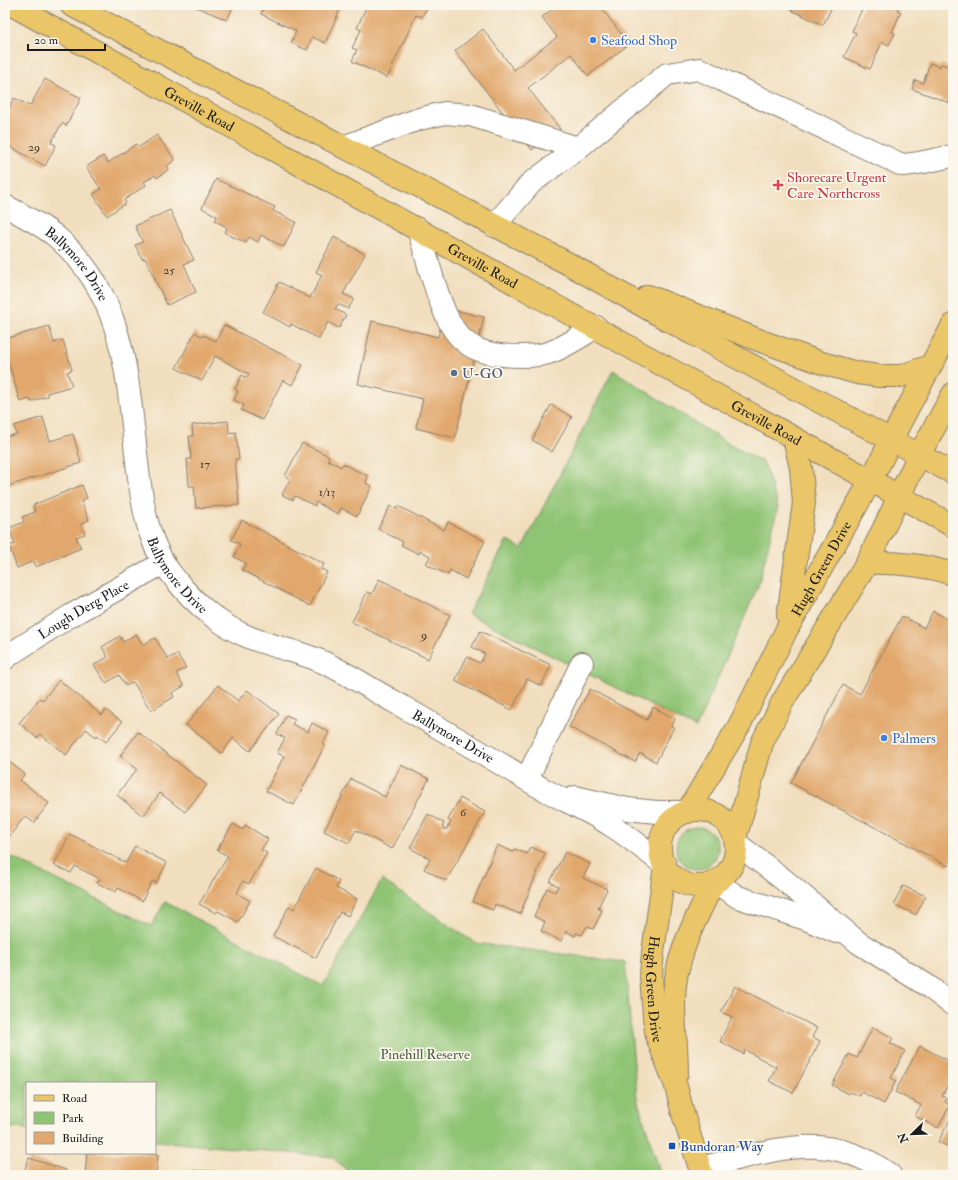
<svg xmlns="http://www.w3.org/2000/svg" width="958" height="1180" font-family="'IM FELL Double Pica',serif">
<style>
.green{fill:#90c475;stroke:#567048}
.building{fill:#e1a76c}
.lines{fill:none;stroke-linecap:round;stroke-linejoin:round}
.minor-casing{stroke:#867d6d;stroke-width:24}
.major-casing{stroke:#867d6d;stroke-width:24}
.minor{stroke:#fff;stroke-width:22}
.major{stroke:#eac669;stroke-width:22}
.shop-dot{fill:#3f7fe0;stroke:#fbf7ec;stroke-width:1.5}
.health-dot{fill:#e0444e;stroke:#fbf7ec;stroke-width:1.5}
.service-dot{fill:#5c6f8a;stroke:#fbf7ec;stroke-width:1.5}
.transit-dot{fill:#1a4fb4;stroke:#fbf7ec;stroke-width:1.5}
.labels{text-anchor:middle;stroke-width:3.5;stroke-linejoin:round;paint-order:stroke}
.number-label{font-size:12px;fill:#4d3f30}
.shop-label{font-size:14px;fill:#366cbe;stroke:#fbf7ec;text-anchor:start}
.street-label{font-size:14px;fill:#1c1c1c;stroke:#fbf7ec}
.health-label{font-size:14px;fill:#be3a42;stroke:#fbf7ec;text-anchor:start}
.service-label{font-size:14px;fill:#4e5e75;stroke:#fbf7ec;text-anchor:start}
.park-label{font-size:14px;fill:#4a5f40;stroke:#fbf7ec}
.transit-label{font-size:14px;fill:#164399;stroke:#fbf7ec;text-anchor:start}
</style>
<rect width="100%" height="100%" fill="#fbf7ec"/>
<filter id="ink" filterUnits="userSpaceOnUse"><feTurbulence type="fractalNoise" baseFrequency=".025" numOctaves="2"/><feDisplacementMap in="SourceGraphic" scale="8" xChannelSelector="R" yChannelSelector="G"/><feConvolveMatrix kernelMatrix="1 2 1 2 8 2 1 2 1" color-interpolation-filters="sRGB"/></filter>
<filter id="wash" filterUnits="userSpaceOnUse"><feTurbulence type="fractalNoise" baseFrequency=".012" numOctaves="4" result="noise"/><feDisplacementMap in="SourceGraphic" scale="16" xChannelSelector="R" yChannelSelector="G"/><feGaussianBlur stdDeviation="0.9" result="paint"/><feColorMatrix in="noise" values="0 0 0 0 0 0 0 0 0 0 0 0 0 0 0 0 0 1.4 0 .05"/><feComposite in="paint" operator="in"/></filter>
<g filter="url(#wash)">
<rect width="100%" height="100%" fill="#f1debe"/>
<path class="green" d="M613 370 730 445 764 463 778 507 758 586 696 728 468 614 507 540 522 549Z
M676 848a21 21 0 1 1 42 0a21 21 0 1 1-42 0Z
M5 854 151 926 165 902 323 986 382 880 475 943 625 962 637 1099 661 1175H352L332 1157 155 1141V1083H27V1129L5 1127Z"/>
<g id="blocks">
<path class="building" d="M192 5H234L227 20Z
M265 5H342L325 43 312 37 307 50 291 43 296 31 261 14Z
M367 5 371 7 372 5H428L422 17 416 15 387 78 352 61 357 50 352 48 361 30 357 28Z
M558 5H599L629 44 588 76 571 54 528 88 560 129 532 150 455 51 483 29 514 70 557 37 542 17Z
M794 5H830L832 7 823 25 791 10Z
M864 5H900L897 10 901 12 892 32 895 33 889 45 882 42 870 69 844 57 856 33 852 31Z
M930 63 940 67 941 64 953 68V104L912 89 915 80 923 83Z
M5 64 10 67 5 76Z
M45 79 81 98 66 126 62 123 51 143 56 145 45 166 5 144V126L7 123H5V114L14 98 30 106Z
M5 82 9 84 5 92Z
M953 109V122L949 121Z
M157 135 175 160 167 166 169 169 157 178 155 175 144 182 146 185 124 200 126 203 107 216 93 194 101 189 86 167 103 156 108 163 136 144 139 147Z
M216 179 275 207 273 211 296 222 284 247 261 235 258 242 249 237 246 243 225 233 227 227 215 221 217 216 202 208Z
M170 210 194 260 184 264 196 292 167 305 145 258 142 259 135 245 143 242 135 226Z
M334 237 365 254 343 294 354 299 348 309 338 304 335 309 346 315 339 328 328 322 319 339 291 324 290 327 263 312 279 282 310 298 322 275 316 272Z
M445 308 484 317 455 438 416 428 423 399 358 384 372 321 438 337Z
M224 325 303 365 292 385 283 380 262 420 241 410 244 405 234 400 238 391 235 389 242 375 247 378 249 374 215 356 202 381 176 368 195 332 202 337 203 335 216 341Z
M49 326 54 343 63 340 72 370 67 372 72 386 47 393 48 396 31 402 30 399 20 402 5 350V339Z
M551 405 572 417 552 452 532 440Z
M43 417 50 441 73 434 81 463 5 487V451L7 450 5 437 17 434 14 426Z
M228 421 229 433 236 432 239 459H235L239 505 196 508 194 486H189L187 459H191L189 436H193L192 425Z
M302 443 329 456 328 460 341 467 343 464 368 476 366 483 372 486 357 516 341 508 338 514 316 502 315 506 295 496 293 500 282 495 290 479 285 476Z
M82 485 87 498 81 501 89 520 81 524 85 534 76 537 81 548 36 567 34 561 17 568 9 546 15 544 9 528 24 522 22 517 35 512 33 505Z
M390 506 397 509 398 506 444 530 448 522 485 541 466 579 450 570 448 575 426 564 430 556 420 551 419 554 401 545 403 542 378 529Z
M242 520 324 564 321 569 327 572 310 606 242 570 246 563 234 557 240 544 231 540Z
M379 579 450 615 428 659 352 622 367 592 372 594Z
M933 611 953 622V856L948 866 791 783 843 685 860 694 902 616 924 628Z
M480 631 551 665 541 686 527 679 512 710 455 681 467 657 480 663 485 654 472 647Z
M136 634 143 645 155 638 168 659 177 654 186 668 176 673 184 686 172 693 174 697 151 711 133 682 126 686 119 675 106 683 94 665 108 657 102 647 120 636 123 642Z
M59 680 102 715 106 710 122 722 106 742 97 735 96 737 86 729 66 755 40 734 37 738 19 723 40 698 43 700Z
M218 685 238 701 247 690 279 714 250 751 233 738 222 753 186 725Z
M590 689 647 720 653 707 675 719 671 726 674 727 656 762 640 753 635 762 569 727Z
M286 715 295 719 292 724 308 732 312 723 329 732 323 744 325 745 294 805 266 791 284 756 277 753 285 738 277 734Z
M138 732 207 785 185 812 160 793 143 816 117 795 137 769 120 756Z
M8 761 25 774 20 780 49 803 34 823 25 816 6 841 5 765Z
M401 765 429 779 392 849 356 830 349 843 324 831 351 779 385 797Z
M460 798 485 812 446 881 424 869 430 859 410 848 428 814 444 823 442 827 446 830 451 822 448 820Z
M233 824 243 830 245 825 268 839 261 850 267 853 249 884 243 881 237 893 250 901 238 922 218 911 216 913 199 904 228 856 217 850Z
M70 834 126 863 135 846 167 863 156 883 152 881 142 901 118 888 116 892 97 883 100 879 75 866 71 873 54 865Z
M497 845 513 852 514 849 527 854 530 847 545 853 520 914 495 904 493 910 473 902Z
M565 852 590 864 583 878 607 889 598 908 602 911 593 929 587 926 582 935 576 933 575 936 566 931 561 941 541 931 545 922 534 916 547 888 555 892 558 886 550 882Z
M316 868 339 881 336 888 357 899 348 916 340 912 316 958 273 936 289 906 294 909Z
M903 886 926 896 916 915 894 904Z
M735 986 817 1028 812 1037 820 1041 793 1093 769 1081 776 1067 745 1050 743 1054 720 1041 732 1017 721 1012Z
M873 1027 893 1038 890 1043 905 1051 891 1078 896 1081 884 1104 862 1092 860 1096 851 1092 849 1094 832 1085 849 1054 857 1058Z
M920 1046 953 1063V1075L942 1096 947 1098 945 1102 950 1105 938 1128 915 1116 921 1105 895 1092Z
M953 1114V1149L938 1142Z
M87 1153 158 1154 156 1175H85Z
M29 1158 66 1170 65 1175H23Z
M179 1170 217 1171V1175H176Z"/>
</g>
</g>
<g filter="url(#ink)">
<use href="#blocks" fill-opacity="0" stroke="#867d6d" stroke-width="1"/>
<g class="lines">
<g class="minor-casing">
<g id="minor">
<path d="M343 147 419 119 445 113 470 115 578 148"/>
<path id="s1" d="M5 206C21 214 38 223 53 234 130 296 127 388 139 478 144 515 151 551 176 580 195 604 222 627 251 638 276 648 303 652 327 664 350 675 371 689 393 701 425 720 457 738 489 757 508 768 526 780 545 790 567 802 591 812 612 826 630 837 647 852 665 865"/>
<path d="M494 226 531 183 578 148 667 74 699 69 902 165C919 164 936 159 953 156"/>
<path d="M418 229C428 259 434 291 448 319 463 351 488 356 521 356 530 356 542 356 551 352 567 346 581 336 596 327"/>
<path id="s2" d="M5 659 12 653 70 616 163 563"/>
<path d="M527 779 582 663"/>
<path d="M575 797 627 809 657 812H686"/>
<path d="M736 843 784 880 859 943 928 986 953 1005"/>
<path d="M715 882 738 897 806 919 836 932"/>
<path d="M700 1168C771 1152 826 1126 890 1175"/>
</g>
</g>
<g class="major-casing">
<g id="major">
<path id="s3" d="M12 5 953 526"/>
<path d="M71 5 567 263 691 333 953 473"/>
<path d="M648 296 761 341 822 363 857 373 879 376H901L930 366"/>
<path d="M867 563C896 562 925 565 953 574"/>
<path d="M788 616 804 503 801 468 794 438"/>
<circle cx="698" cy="848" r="38"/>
<path id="s4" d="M687 812 740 724 787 629 871 480 904 415 953 325"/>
<path d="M735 839 762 743 783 701 867 563 919 455 953 394"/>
<path id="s5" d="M665 866 653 952 651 975 654 1017 657 1037 676 1086 683 1114 702 1175"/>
<path d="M677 1073C677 1050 674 1027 674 1003 673 960 695 920 714 882"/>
</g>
</g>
<use href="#minor" class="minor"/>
<use href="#major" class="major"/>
</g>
</g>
<g class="shop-dot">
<circle cx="593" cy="40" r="4"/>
<circle cx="884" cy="738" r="4"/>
</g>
<path class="health-dot" d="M776 179h4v4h4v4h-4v4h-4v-4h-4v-4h4z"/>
<circle class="service-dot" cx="454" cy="373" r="4"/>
<rect class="transit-dot" x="668" y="1142" width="8" height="8" rx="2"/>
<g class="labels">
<g class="number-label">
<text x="34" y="151">29</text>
<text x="169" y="274">25</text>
<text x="205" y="468">17</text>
<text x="327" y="496">1/13</text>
<text x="424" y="639">9</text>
<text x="463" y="816">6</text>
</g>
<g class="shop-label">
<text x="601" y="45">Seafood Shop</text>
<text x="892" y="743">Palmers</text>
</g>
<g class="street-label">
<text dy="5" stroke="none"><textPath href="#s3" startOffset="214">Greville Road</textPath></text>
<text dy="5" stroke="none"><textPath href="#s3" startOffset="538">Greville Road</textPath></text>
<text dy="5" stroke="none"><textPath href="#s1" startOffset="94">Ballymore Drive</textPath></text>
<text dy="5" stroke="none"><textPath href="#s3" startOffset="862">Greville Road</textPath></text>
<text dy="5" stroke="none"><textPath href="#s4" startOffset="278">Hugh Green Drive</textPath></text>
<text dy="5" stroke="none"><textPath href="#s1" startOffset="429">Ballymore Drive</textPath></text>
<text dy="5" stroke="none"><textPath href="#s2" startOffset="93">Lough Derg Place</textPath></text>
<text dy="5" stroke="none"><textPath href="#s1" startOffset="754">Ballymore Drive</textPath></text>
<text dy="5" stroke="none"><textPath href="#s5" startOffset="124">Hugh Green Drive</textPath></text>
</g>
<g class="health-label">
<text x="787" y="182">Shorecare Urgent<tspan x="787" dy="16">Care Northcross</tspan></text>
</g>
<g class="service-label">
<text x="462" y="378">U-GO</text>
</g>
<g class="park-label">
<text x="425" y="1059">Pinehill Reserve</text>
</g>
<g class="transit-label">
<text x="680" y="1151">Bundoran Way</text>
</g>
</g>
<rect width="958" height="1180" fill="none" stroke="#fbf7ec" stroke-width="20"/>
<rect x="26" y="1082" width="130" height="72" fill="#fbf7ec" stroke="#a29f99"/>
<rect x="34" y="1095" width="20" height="6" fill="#eac669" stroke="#a29f99"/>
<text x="62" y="1102" font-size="12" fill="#1c1c1c">Road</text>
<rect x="34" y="1112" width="20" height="12" fill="#90c475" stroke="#a29f99"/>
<text x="62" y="1122" font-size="12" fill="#1c1c1c">Park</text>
<rect x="34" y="1132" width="20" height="12" fill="#e1a76c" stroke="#a29f99"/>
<text x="62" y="1142" font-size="12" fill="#1c1c1c">Building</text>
<g transform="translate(912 1134) rotate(247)" stroke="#fbf7ec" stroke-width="3" paint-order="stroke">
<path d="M0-3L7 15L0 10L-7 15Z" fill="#1c1c1c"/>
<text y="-6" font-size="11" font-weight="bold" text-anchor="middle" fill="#1c1c1c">N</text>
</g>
<path d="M28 44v6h77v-6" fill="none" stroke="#1c1c1c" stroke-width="2"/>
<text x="34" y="44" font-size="12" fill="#1c1c1c" stroke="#fbf7ec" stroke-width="3" paint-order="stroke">20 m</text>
</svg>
